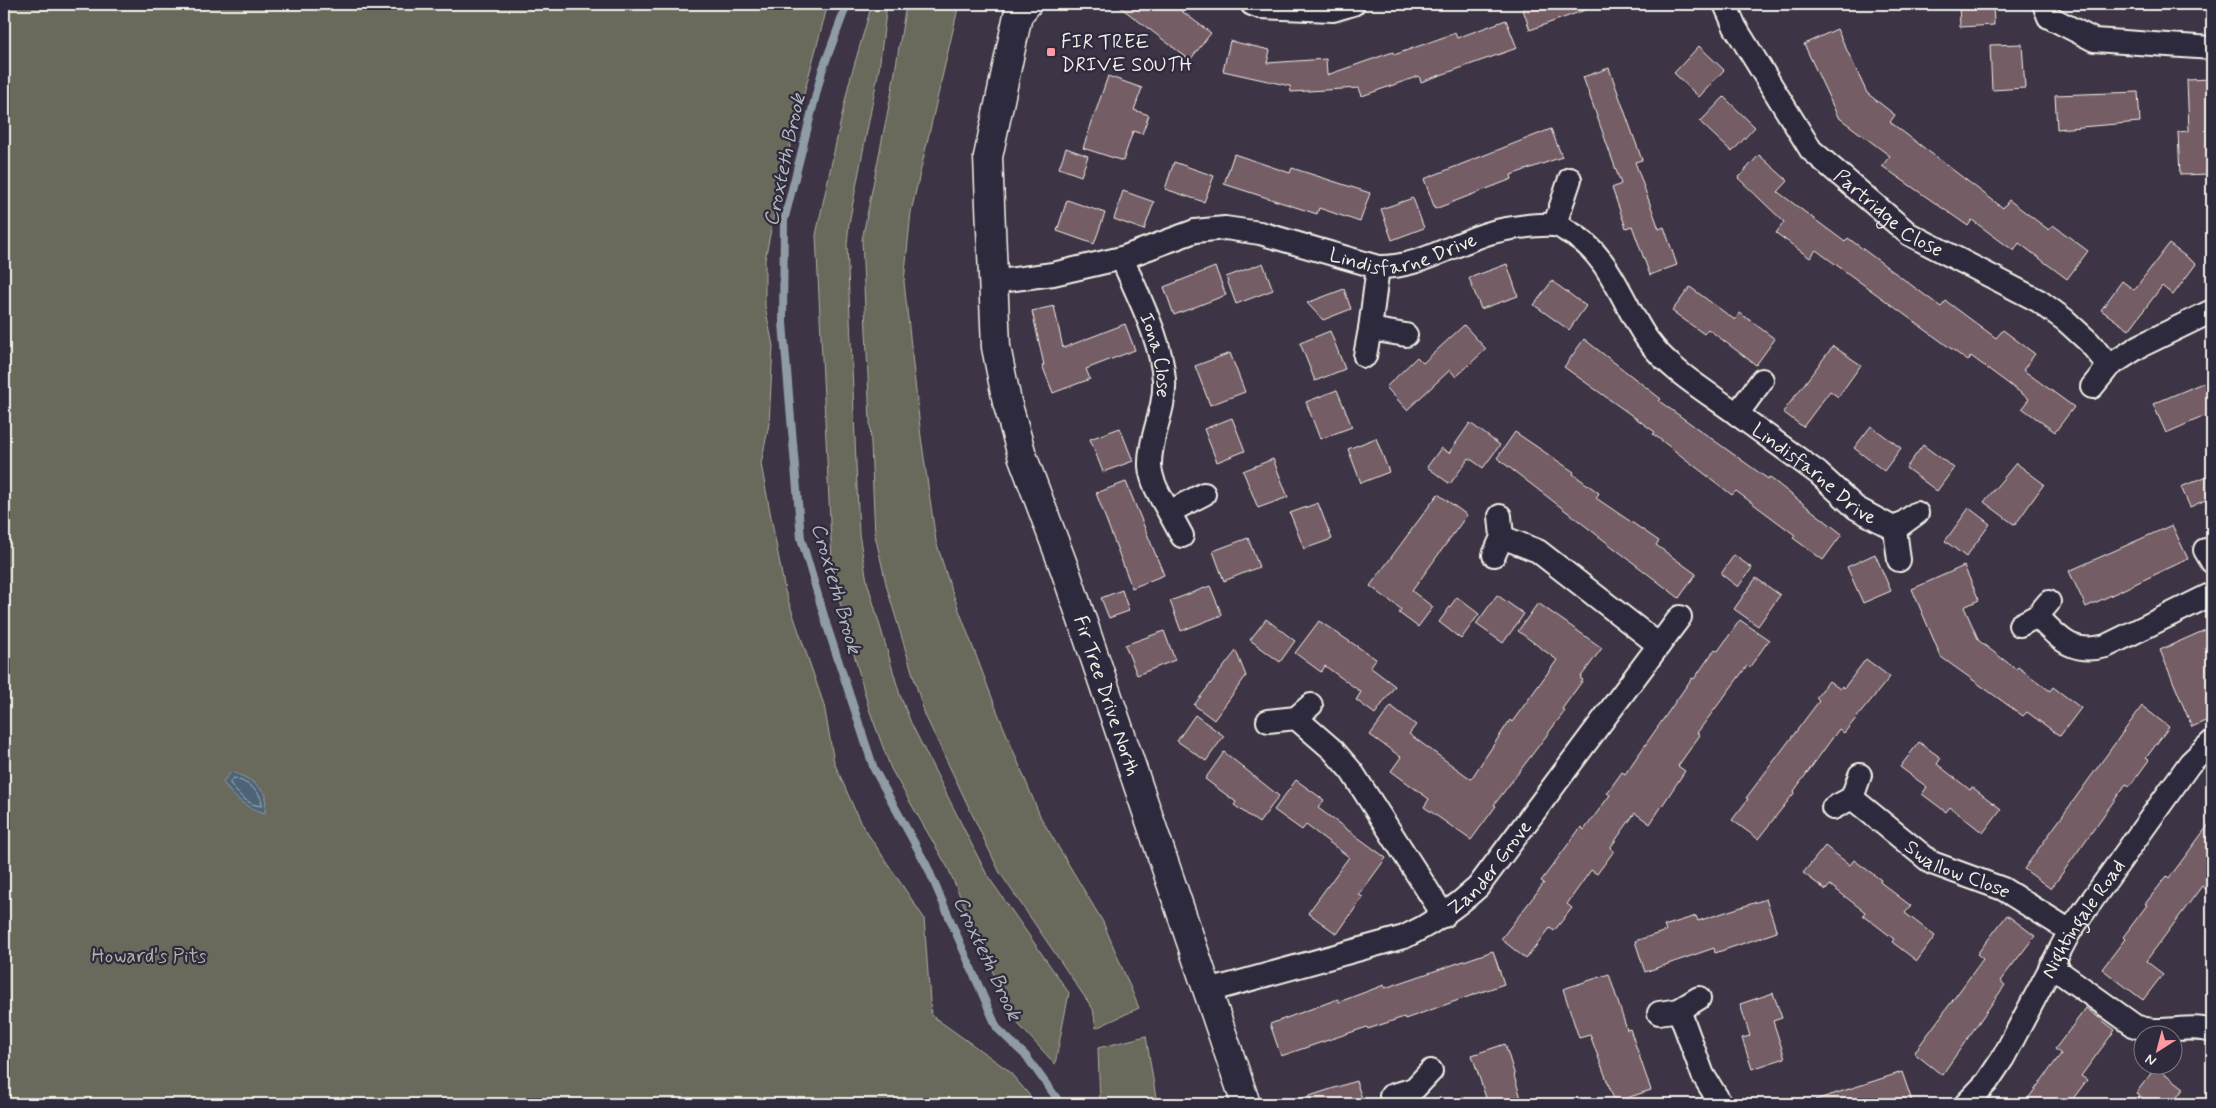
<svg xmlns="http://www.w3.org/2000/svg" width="2216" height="1108" font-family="Mynerve,sans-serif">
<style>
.green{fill:#696a5b;stroke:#aeaea2}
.water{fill:#4d6378;stroke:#909ca5}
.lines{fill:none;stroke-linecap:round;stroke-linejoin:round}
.shore{stroke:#b1b8bb;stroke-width:1}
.stream{stroke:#909ca5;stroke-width:8}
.building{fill:#755d66;stroke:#f4f1e8}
.minor-casing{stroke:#f4f1e8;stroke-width:26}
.tertiary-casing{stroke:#f4f1e8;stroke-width:31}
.minor{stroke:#2f2a3d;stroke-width:22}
.tertiary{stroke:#2f2a3d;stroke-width:28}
.poi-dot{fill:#ff9aa2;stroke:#2f2a3d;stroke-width:2}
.labels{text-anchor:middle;stroke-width:4.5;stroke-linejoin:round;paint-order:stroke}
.poi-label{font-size:20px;fill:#f4f1e8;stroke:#2f2a3d;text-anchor:start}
.street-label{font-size:20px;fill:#f4f1e8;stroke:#2f2a3d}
.park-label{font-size:20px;fill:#b5b4a9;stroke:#2f2a3d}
.water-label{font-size:21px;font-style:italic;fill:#b1b8bb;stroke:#2f2a3d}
</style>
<rect width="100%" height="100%" fill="#3d3445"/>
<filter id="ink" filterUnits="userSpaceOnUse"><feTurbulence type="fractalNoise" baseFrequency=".02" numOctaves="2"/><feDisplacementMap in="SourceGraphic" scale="10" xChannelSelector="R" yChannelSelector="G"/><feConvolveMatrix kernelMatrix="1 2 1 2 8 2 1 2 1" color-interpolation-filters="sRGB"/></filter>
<g filter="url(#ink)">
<path class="green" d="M4 4H828L780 183 765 260V306L773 346 769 424 761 464 785 591 824 705 834 762 860 822 924 918 931 1015 1008 1070 1037 1104H4Z
M872 4H887L879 69 849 223 847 245 859 534 867 581 900 695 911 723 987 875 1069 993 1055 1064 1020 1026 1001 991 948 868 891 769 869 709 837 592 832 562 816 235 849 83Z
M906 4H959L911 212 904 282 921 437 936 541 950 586 997 711 1041 818 1103 922 1139 1008 1096 1028 1093 1009 1000 873 925 715 887 588 875 535 862 240 892 90Z
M1146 1036 1157 1104H1100L1098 1048Z"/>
<path class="water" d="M231 772C245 776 257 783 266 795L265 813C246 808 234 799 223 782Z"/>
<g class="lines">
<path class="shore" d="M234 778C246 782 263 791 262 806 249 806 236 793 230 783Z"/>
<path class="stream" d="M847 4 822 71 784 221 783 323 801 538 827 626 874 769 927 866 997 1028 1026 1056 1061 1104"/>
</g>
<path class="building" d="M1116 4H1172L1211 33 1190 60Z
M1521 4H1595L1596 6 1530 30Z
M1959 4H1993L1994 25 1960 27Z
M1506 20 1517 48 1421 82 1419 76 1362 96 1359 88 1291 92 1290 86 1223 71 1230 41 1270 50 1267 63 1326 59 1327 75 1393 52 1394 55 1455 33 1457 38Z
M1837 29 1867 93 1895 115 1890 122 2003 208 2009 200 2049 230 2053 225 2088 251 2067 279 2019 243 2014 251 1972 220 1968 226 1882 166 1890 156 1838 117 1804 44Z
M2022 44 2025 88 1992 90 1990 45Z
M1699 46 1724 70 1699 97 1674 73Z
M1609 68 1642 160 1635 162 1659 229 1664 227 1677 265 1650 275 1632 226 1626 228 1612 188 1621 184 1583 77Z
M1108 76 1142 88 1134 110 1149 115 1142 134 1133 131 1123 161 1083 148Z
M2212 79V119H2209L2211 174 2180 175 2178 132 2189 131 2187 80Z
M2138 92 2140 122 2057 129 2055 95Z
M1724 97 1755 127 1732 152 1700 122Z
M1551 129 1562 157 1511 175 1512 179 1435 209 1424 179Z
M1066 148 1088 156 1081 176 1059 168Z
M1234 154 1290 173 1292 168 1370 193 1360 222 1319 208 1317 214 1224 184Z
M1759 155 1788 181 1778 192 1845 242 1848 238 1941 307 1946 301 1996 338 2003 330 2035 354 2023 370 2074 407 2055 432 2022 408 2029 399 1971 356 1968 361 1816 250 1810 258 1776 233 1784 222 1738 178Z
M1174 162 1214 176 1204 202 1165 189Z
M1123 191 1154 202 1144 230 1114 219Z
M1413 198 1424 228 1392 240 1381 209Z
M1067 200 1105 213 1094 244 1057 231Z
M2169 244 2196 264 2173 295 2162 286 2129 330 2101 310 2122 281 2134 290Z
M1263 263 1273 290 1236 304 1226 277Z
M1507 264 1518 296 1481 309 1469 278Z
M1215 267 1226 295 1174 315 1164 287Z
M1552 281 1586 306 1569 330 1534 305Z
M1690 287 1735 320 1740 313 1775 339 1756 365 1708 329 1704 334 1672 311Z
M1344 289 1351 309 1323 320 1307 303Z
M1054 306 1063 348 1125 324 1135 350 1086 369 1090 379 1053 393 1042 365H1044L1032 311Z
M1464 325 1486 349 1456 377 1450 370 1407 410 1386 387 1417 357 1423 363Z
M1330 331 1345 369 1315 381 1300 343Z
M1584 339 1661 399 1659 401 1768 479 1769 477 1842 534 1823 560 1793 538 1795 535 1736 491 1732 495 1653 434 1655 432 1564 367Z
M1833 346 1861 365 1838 397 1830 391 1803 427 1783 412Z
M1230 353 1245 392 1210 405 1195 366Z
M2212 379V413L2166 433 2153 404Z
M1337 390 1352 427 1320 439 1306 402Z
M1232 418 1245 451 1217 462 1204 429Z
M1470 423 1500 445 1483 468 1469 458 1450 484 1427 467 1441 448 1449 453Z
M1871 426 1901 448 1884 471 1854 448Z
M1120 428 1133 461 1103 472 1090 439Z
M1515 432 1574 472 1573 474 1599 493 1596 498 1659 541 1656 545 1696 574 1679 598 1497 458Z
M1376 438 1389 472 1361 483 1348 449Z
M1923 445 1954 468 1937 491 1906 468Z
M1273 459 1288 497 1258 508 1243 471Z
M2016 463 2044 484 2015 525 1984 502Z
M2212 474V497L2190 507 2181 487Z
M1126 482 1164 575 1132 588 1096 493Z
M1438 494 1467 515 1412 591 1433 607 1418 627 1399 613 1401 609 1370 586Z
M1318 503 1332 539 1304 549 1290 513Z
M1969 508 1990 524 1966 557 1945 541Z
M2172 525 2188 559 2086 607 2069 571Z
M1248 538 1259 567 1224 581 1213 551Z
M1875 554 1891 591 1863 603 1847 567Z
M1734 555 1752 568 1738 587 1721 574Z
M1964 566 1979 600 1964 607 1979 641 2016 669 2018 667 2050 691 2053 687 2081 708 2060 736 2027 712 2023 716 1941 657 1912 589Z
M1756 578 1780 595 1758 626 1734 609Z
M1210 586 1222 615 1181 631 1170 601Z
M1122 590 1129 611 1109 618 1101 598Z
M1497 595 1524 614 1503 643 1476 624Z
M1457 597 1479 614 1461 639 1439 622Z
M1538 603 1602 648 1580 678 1583 680 1562 709 1565 711 1494 805 1496 806 1471 840 1424 807 1429 799 1391 771 1401 757 1370 735 1391 706 1416 725 1409 734 1471 779 1510 720 1512 722 1557 660 1518 631Z
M1266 619 1295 641 1280 662 1250 640Z
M1740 620 1769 640 1749 668 1747 666 1697 733 1700 735 1678 766 1685 771 1650 824 1635 813 1610 848 1614 851 1597 874 1591 870 1567 904 1572 908 1554 931 1550 928 1526 959 1501 939 1544 883 1541 881 1581 827 1584 830 1610 795 1607 793 1622 772 1625 774 1692 678 1694 679 1715 649 1718 651Z
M1319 621 1376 659 1370 667 1395 686 1375 714 1356 700 1361 692 1325 666 1321 672 1295 653Z
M2212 627V718L2192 727 2160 650Z
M1164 631 1175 660 1137 675 1125 645Z
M1236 651 1246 676 1214 720 1194 705Z
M1866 659 1890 677 1844 733 1839 729 1794 791 1795 792 1758 839 1732 820 1748 799 1746 798 1819 701 1816 698 1829 681 1840 689 1842 686 1844 688Z
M2142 706 2169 727 2146 758 2149 760 2130 786 2126 784 2051 889 2024 869Z
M1195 715 1224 736 1206 761 1177 741Z
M1919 742 1941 758 1937 764 1970 790 1972 787 2001 809 1983 833 1950 807 1946 812 1922 794 1927 787 1900 767Z
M1224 752 1279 796 1259 823 1234 805 1236 802 1205 779Z
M1296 780 1324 800 1318 808 1386 858 1359 895 1363 897 1337 934 1308 913 1349 857 1306 825 1302 830 1274 810Z
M2212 820V894L2202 886 2146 961 2163 974 2143 1000 2102 969 2125 939 2123 937 2147 905 2145 904 2167 876 2169 878Z
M1825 846 1850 865 1854 860 1881 880 1880 882 1911 906 1905 913 1935 936 1917 961 1892 942 1894 939 1863 915 1865 912 1830 885 1826 890 1803 873Z
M1766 899 1777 932 1715 953 1714 948 1645 972 1635 941 1666 931 1664 926 1696 916 1698 921Z
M2007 915 2035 936 2000 981 2005 985 1942 1075 1914 1053 1983 959 1977 954Z
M1493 951 1504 984 1405 1019 1404 1017 1368 1029 1367 1027 1281 1056 1270 1024 1338 999 1339 1002 1384 985 1385 988Z
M1609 974 1627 1030 1630 1029 1651 1090 1615 1102 1590 1035 1579 1038 1563 989Z
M1773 993 1782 1018 1773 1021 1785 1058 1752 1069 1742 1038 1750 1036 1740 1004Z
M2086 1008 2115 1030 2081 1076 2087 1080 2069 1104H2024L2061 1054 2055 1049Z
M1505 1044 1515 1076H1514L1523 1104H1488L1472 1055Z
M2156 1067 2184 1088 2172 1104H2150L2136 1093Z
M1902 1072 1913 1104H1816L1815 1100Z
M1356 1081 1364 1104H1298L1297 1100Z"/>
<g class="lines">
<g class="minor-casing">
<g id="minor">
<path d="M1252 4 1260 7 1333 10 1353 4"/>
<path id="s1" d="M1725 4 1735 27 1811 150 1909 234 2039 301 2065 320 2089 342 2109 366"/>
<path d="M2044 4 2049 17 2094 40 2212 48"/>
<path d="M1555 224 1570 179"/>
<path id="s2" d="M1122 258C1138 297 1161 338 1164 380 1166 410 1149 437 1150 466 1151 482 1161 498 1169 512"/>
<path id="s3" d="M992 282 1053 274 1122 258 1195 231 1225 228 1260 233 1378 267C1420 268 1453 243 1493 232 1508 228 1537 224 1553 225 1558 225 1563 228 1567 231 1609 252 1622 303 1647 339 1670 371 1706 391 1737 414"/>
<path d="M1370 329 1378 267"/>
<path d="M1365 356 1370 329 1406 335"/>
<path id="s4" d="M1762 380 1737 414 1818 473 1856 508 1895 529"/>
<path d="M2092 387 2109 366 2140 346 2212 311"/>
<path d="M1182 536 1169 512 1204 494"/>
<path d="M1502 537 1538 551 1659 645"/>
<path d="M2205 550 2212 562"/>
<path d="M1494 555 1502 537 1500 516"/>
<path d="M1899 560 1895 529 1917 513"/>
<path d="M2037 616C2060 639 2072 655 2106 646L2212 594"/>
<path d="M2020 625 2037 616 2049 602"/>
<path d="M1296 718 1333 750 1352 772 1444 916"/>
<path d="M1268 721 1296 718 1311 705"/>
<path id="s5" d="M1852 798 1932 863 2003 889 2070 931"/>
<path d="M1833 808 1852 798 1860 775"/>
<path d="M2051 966 2135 1026C2160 1036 2187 1023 2212 1031"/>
<path id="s6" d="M1208 991 1404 937C1432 924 1455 908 1478 887L1680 617"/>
<path d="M1679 1010 1703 1075 1721 1104"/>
<path d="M1659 1013 1679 1010 1699 998"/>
<path d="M1391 1096 1414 1089 1431 1071"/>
<path id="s7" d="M1966 1104 1987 1082 2003 1058 2070 931 2190 763 2212 742"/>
</g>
</g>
<g class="tertiary-casing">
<g id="tertiary">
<path id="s8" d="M1027 4 1018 15 988 157 996 347 1007 402 1022 455 1065 570 1246 1104"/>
</g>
</g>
<use href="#minor" class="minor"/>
<use href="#tertiary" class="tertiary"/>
</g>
</g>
<rect class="poi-dot" x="1046" y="47" width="10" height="10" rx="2.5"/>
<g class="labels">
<g class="poi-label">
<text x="1061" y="48">FIR TREE<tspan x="1061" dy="23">DRIVE SOUTH</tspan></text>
</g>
<g class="street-label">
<text dy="7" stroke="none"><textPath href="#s1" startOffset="270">Partridge Close</textPath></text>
<text dy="7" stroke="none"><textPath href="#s3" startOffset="425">Lindisfarne Drive</textPath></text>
<text dy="7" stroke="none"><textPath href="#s2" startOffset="104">Iona Close</textPath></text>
<text dy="7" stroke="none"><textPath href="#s4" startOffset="140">Lindisfarne Drive</textPath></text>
<text dy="7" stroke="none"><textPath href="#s8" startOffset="716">Fir Tree Drive North</textPath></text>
<text dy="7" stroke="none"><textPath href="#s6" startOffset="315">Zander Grove</textPath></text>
<text dy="7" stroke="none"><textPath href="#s5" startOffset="129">Swallow Close</textPath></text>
<text dy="7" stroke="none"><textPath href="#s7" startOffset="220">Nightingale Road</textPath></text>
</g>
<g class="park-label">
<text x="149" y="962">Howard's Pits</text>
</g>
<g class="water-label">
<text transform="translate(784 160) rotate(-78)" y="7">Croxteth Brook</text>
<text transform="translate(837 588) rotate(74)" y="7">Croxteth Brook</text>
<text transform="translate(988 958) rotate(65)" y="7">Croxteth Brook</text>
</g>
</g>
<rect width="2216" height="1108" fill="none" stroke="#2f2a3d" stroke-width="20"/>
<rect x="10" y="10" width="2196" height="1088" fill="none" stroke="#f4f1e8" stroke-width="2" filter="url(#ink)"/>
<g transform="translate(2158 1050) rotate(216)"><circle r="24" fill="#2f2a3d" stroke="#7e7a81"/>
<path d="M0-4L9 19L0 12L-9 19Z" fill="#ff9aa2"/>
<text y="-8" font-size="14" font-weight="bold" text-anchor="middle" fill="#f4f1e8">N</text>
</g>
</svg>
